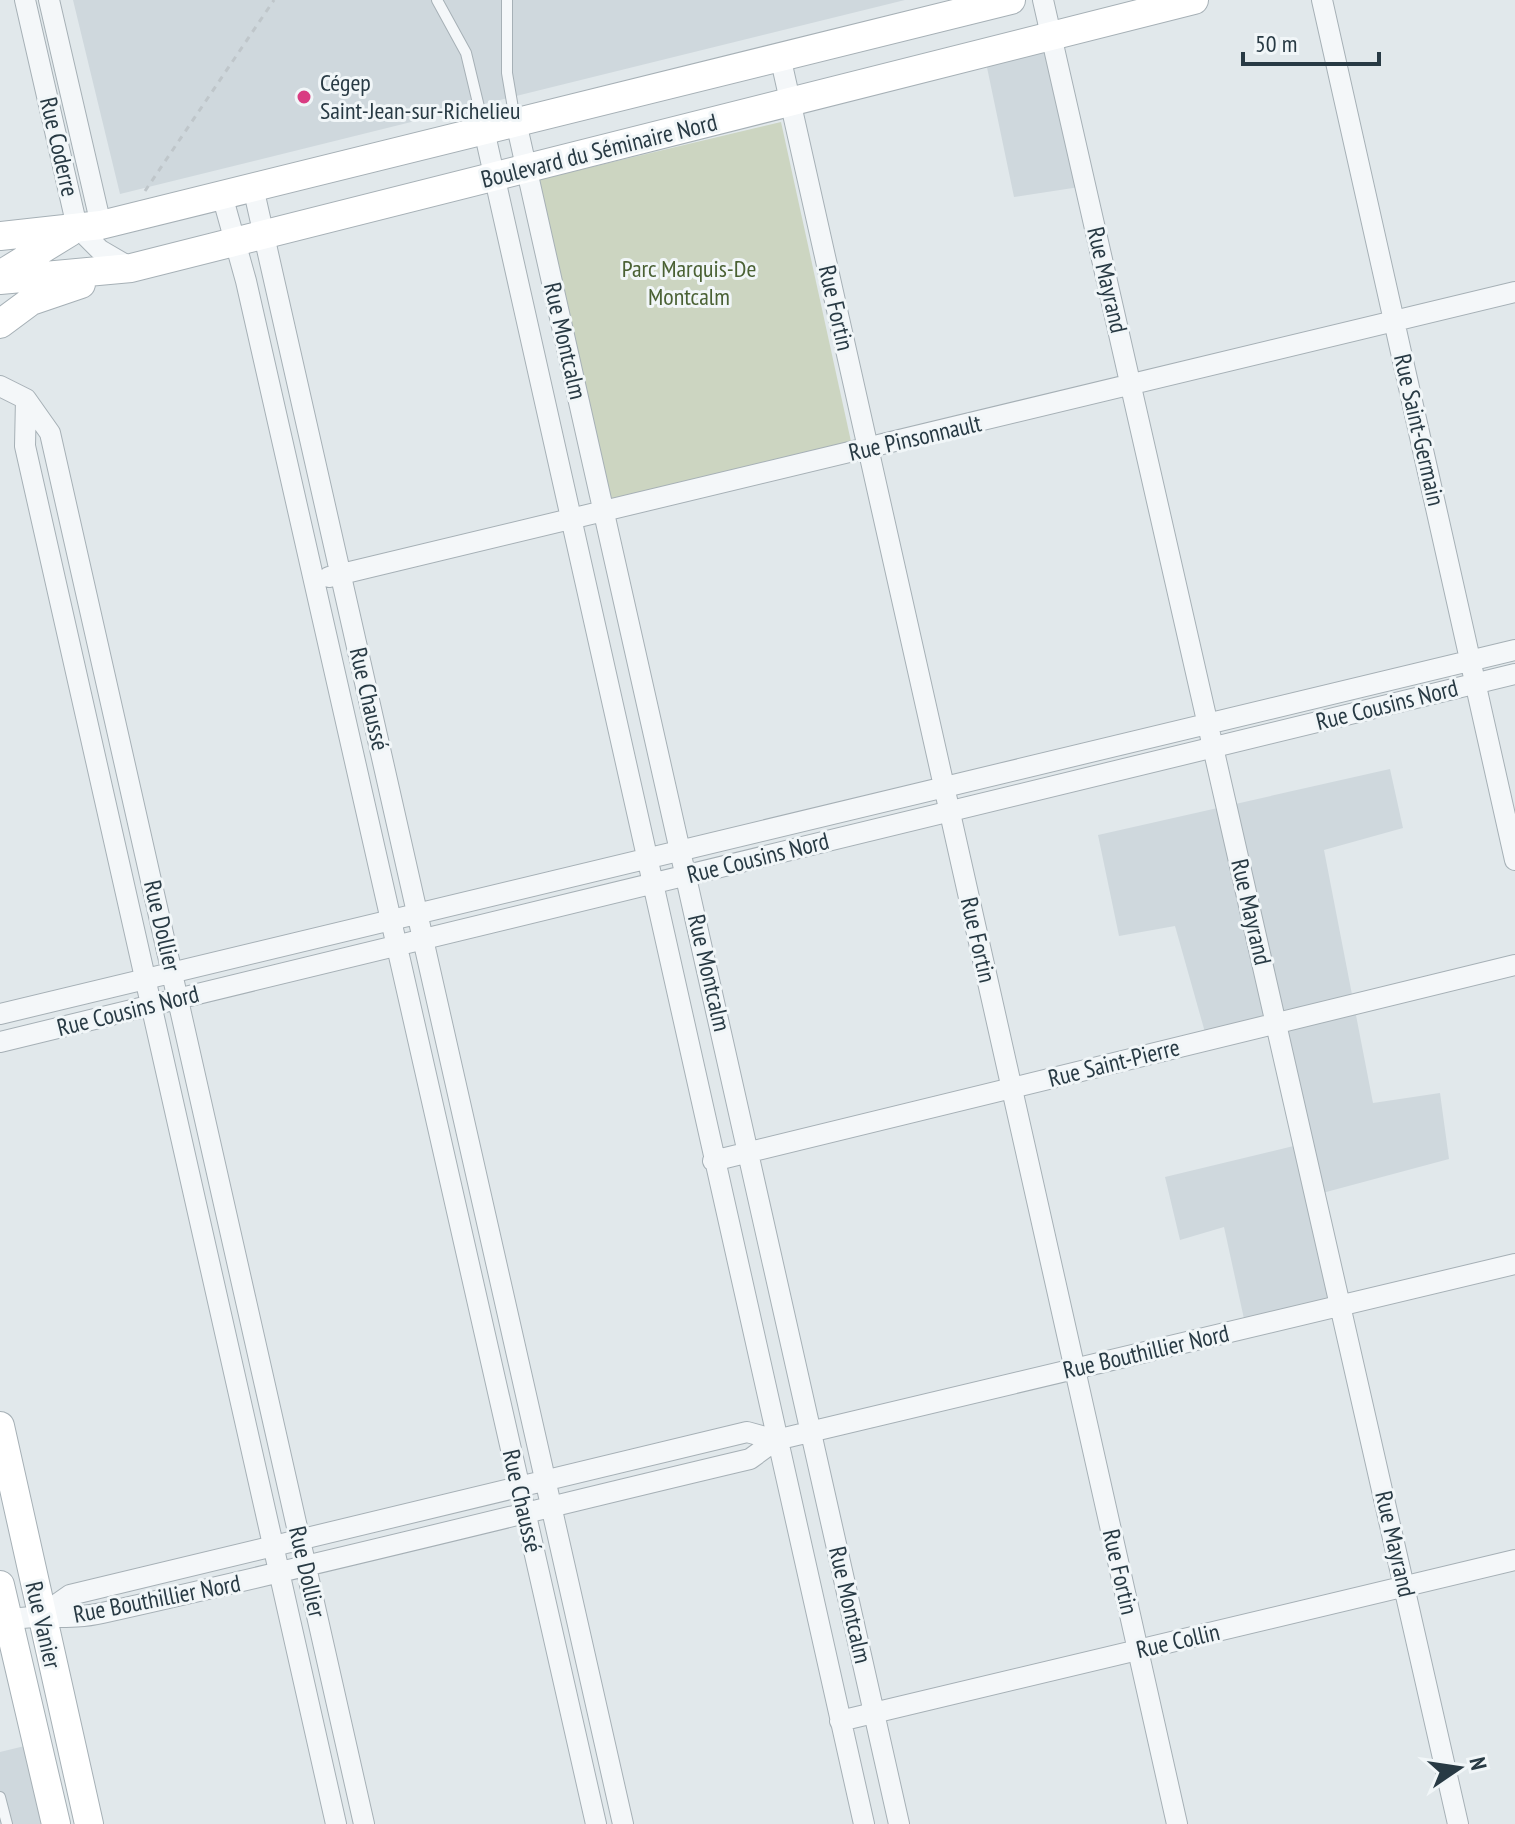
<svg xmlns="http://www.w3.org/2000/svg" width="1515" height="1824" font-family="'PT Sans Narrow',sans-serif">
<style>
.built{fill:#cfd8dd}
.green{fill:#ccd5c1}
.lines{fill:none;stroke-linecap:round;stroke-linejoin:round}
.lane-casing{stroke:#a6b0b6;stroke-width:12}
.street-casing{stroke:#a6b0b6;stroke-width:22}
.secondary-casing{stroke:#a6b0b6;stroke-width:30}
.path{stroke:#bfc6ca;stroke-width:3;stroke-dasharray:6 6;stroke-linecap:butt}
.lane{stroke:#f4f7f9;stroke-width:10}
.street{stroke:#f4f7f9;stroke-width:20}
.secondary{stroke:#fff;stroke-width:28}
.poi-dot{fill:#d93c82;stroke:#f1f6f8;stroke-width:3}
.labels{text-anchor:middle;stroke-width:6;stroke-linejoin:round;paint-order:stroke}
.poi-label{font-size:24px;fill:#283a44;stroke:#f1f6f8;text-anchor:start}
.street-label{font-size:24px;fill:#283a44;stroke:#f1f6f8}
.park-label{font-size:24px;fill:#4a6134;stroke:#f1f6f8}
</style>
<rect width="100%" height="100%" fill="#e1e8eb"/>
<path class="built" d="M73 0H905L120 194Z
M1052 36 1086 186 1014 197 984 53Z
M1390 769 1403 828 1324 850 1373 1103 1440 1093 1449 1159 1315 1195 1340 1305 1246 1328 1224 1227 1180 1240 1165 1177 1310 1142 1276 1024 1210 1050 1175 926 1119 936 1098 835Z
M37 1743 56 1824H0V1752Z"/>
<path class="green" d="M781 122 852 446 611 504 537 180Z"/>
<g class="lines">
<g class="lane-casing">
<path id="lane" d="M437 0 466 53 484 128
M507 0V73L515 120
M0 1797 7 1824"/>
</g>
<g class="street-casing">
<path id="street" d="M25 0 77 227 100 250 131 268
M49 0 101 225
M1043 0 1458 1824
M1322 0 1515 860
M780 56 1177 1824
M516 122 899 1824
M484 130 864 1824
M253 187 623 1824
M222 195 246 281 596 1824
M0 386 26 399 50 433 364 1824
M26 399 25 446 336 1824
M329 577 1515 292
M0 1014 1515 650
M0 1042 1515 674
M713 1161 1515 965
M40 1616 70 1595 747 1432 776 1440
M0 1621C34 1613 68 1621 102 1613 319 1565 534 1510 750 1459L776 1440 1515 1264
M840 1721 1515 1560"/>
</g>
<g class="secondary-casing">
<path id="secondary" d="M0 236 101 225 1011 0
M0 275 70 232
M0 280 131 268 1194 0
M0 324 31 301 81 284
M0 1426 89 1824
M0 1585 56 1824"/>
</g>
<path class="path" d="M145 191 274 0"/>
<use href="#lane" class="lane"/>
<use href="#street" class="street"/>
<use href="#secondary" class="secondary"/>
</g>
<circle class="poi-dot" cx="304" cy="97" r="8"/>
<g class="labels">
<g class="poi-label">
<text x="320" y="91">Cégep<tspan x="320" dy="28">Saint-Jean-sur-Richelieu</tspan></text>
</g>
<g class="street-label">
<text transform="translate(59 147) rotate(77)" y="8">Rue Coderre</text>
<text transform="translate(599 151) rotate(-14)" y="8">Boulevard du Séminaire Nord</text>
<text transform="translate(1107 280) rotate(77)" y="8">Rue Mayrand</text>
<text transform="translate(836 308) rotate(77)" y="8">Rue Fortin</text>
<text transform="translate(565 341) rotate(77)" y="8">Rue Montcalm</text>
<text transform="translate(1419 430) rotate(77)" y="8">Rue Saint-Germain</text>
<text transform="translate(915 438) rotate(-13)" y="8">Rue Pinsonnault</text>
<text transform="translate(369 699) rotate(77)" y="8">Rue Chaussé</text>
<text transform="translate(1387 705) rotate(-14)" y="8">Rue Cousins Nord</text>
<text transform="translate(758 858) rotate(-14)" y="8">Rue Cousins Nord</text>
<text transform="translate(1251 912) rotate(77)" y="8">Rue Mayrand</text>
<text transform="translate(162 926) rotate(77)" y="8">Rue Dollier</text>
<text transform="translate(978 940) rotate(77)" y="8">Rue Fortin</text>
<text transform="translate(709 973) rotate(77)" y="8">Rue Montcalm</text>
<text transform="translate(128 1011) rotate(-14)" y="8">Rue Cousins Nord</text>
<text transform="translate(1114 1063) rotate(-14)" y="8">Rue Saint-Pierre</text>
<text transform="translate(1146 1352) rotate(-13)" y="8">Rue Bouthillier Nord</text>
<text transform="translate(522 1501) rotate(77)" y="8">Rue Chaussé</text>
<text transform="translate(1395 1544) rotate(77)" y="8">Rue Mayrand</text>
<text transform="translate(307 1572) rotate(77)" y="8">Rue Dollier</text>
<text transform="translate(1120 1572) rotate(77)" y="8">Rue Fortin</text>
<text transform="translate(157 1599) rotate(-11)" y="8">Rue Bouthillier Nord</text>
<text transform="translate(850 1605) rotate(77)" y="8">Rue Montcalm</text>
<text transform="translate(43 1625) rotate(77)" y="8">Rue Vanier</text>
<text transform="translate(1178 1641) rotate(-13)" y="8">Rue Collin</text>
</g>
<g class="park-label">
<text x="689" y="277">Parc Marquis-De<tspan x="689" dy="28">Montcalm</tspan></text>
</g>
</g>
<g transform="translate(1459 1768) rotate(77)" stroke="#f1f6f8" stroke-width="6" paint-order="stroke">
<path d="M0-6L14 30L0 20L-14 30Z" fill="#283a44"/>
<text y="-12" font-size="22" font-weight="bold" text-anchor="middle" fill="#283a44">N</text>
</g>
<path d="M1243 52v12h136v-12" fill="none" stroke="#283a44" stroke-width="4"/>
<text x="1255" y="52" font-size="24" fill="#283a44" stroke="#f1f6f8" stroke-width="6" paint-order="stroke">50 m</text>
</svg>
